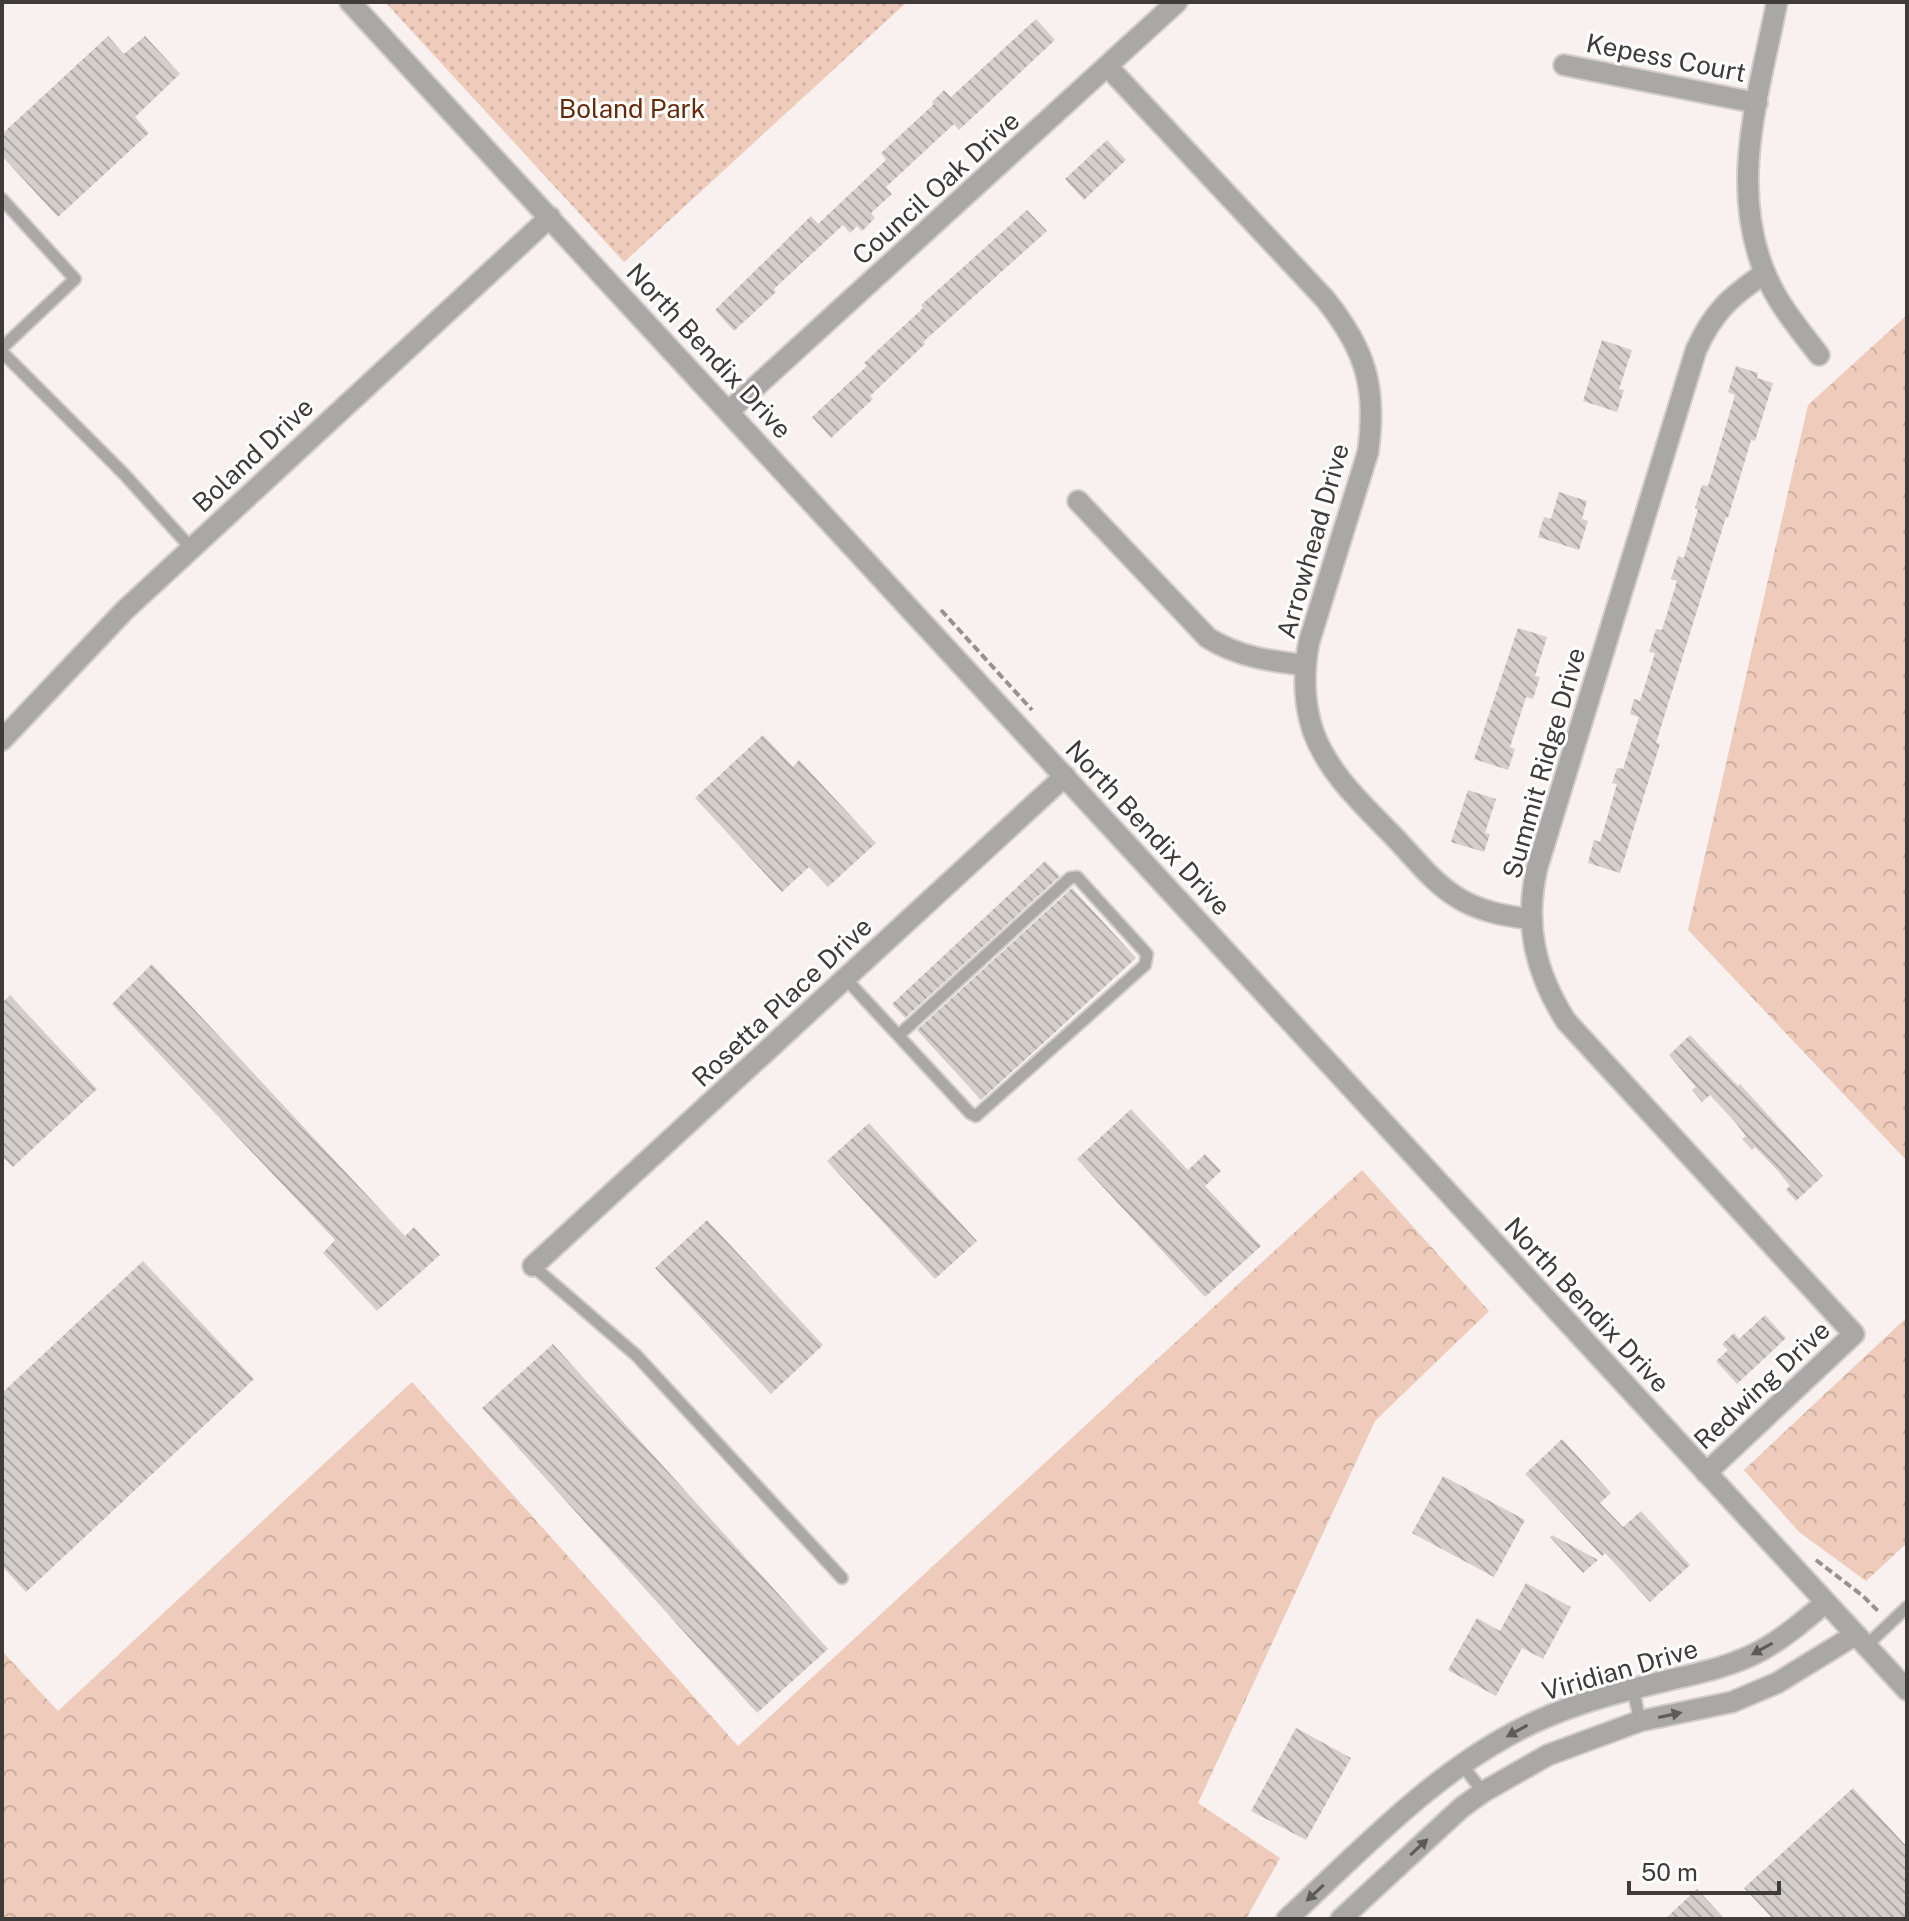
<svg xmlns="http://www.w3.org/2000/svg" width="1909" height="1921" font-family="'Public Sans',sans-serif">
<style>
.forest{fill:url(#forest-crowns)}
.park{fill:url(#park-dots)}
.building{fill:url(#building-back-hatch)}
.lines{fill:none;stroke-linecap:round;stroke-linejoin:round}
.service-casing{stroke:#d3cdcb;stroke-width:15}
.minor-casing{stroke:#d3cdcb;stroke-width:24}
.tertiary-casing{stroke:#d3cdcb;stroke-width:24}
.path{stroke:#979291;stroke-width:4;stroke-dasharray:8 4;stroke-linecap:butt}
.service{stroke:#aaa8a6;stroke-width:11}
.minor{stroke:#aaa8a6;stroke-width:20}
.tertiary{stroke:#aaa8a6;stroke-width:20}
.oneway{fill:#5e5c5a}
.labels{text-anchor:middle;stroke-width:6;stroke-linejoin:round;paint-order:stroke}
.street-label{font-size:26px;fill:#3e3b3a;stroke:#fff}
.park-label{font-size:26px;fill:#662b0a;stroke:#fff}
</style>
<defs>
<pattern id="forest-crowns" width="20" height="18" patternUnits="userSpaceOnUse" patternTransform="scale(2)"><rect width="20" height="18" fill="#eecbbb"/><path d="M2 6a3 3 0 1 1 6 0M12 15a3 3 0 1 1 6 0" fill="none" stroke="#cdafa2"/></pattern>
<pattern id="park-dots" width="8" height="8" patternUnits="userSpaceOnUse" patternTransform="scale(2)"><rect width="8" height="8" fill="#eecbbb"/><path d="M2 2h.1M6 6h.1" fill="none" stroke="#cdafa2" stroke-width="1.8" stroke-linecap="round"/></pattern>
<pattern id="building-back-hatch" width="6" height="6" patternUnits="userSpaceOnUse" patternTransform="scale(2)"><rect width="6" height="6" fill="#d5cfcc"/><path d="M-1 5l2 2M0 0l6 6M5-1l2 2" fill="none" stroke="#aea9a7"/></pattern>
</defs>
<rect width="100%" height="100%" fill="#f8f1ef"/>
<path class="forest" d="M1907 315V1161L1688 930 1808 405Z
M1362 1170 1489 1311 1375 1421 1198 1803 1280 1858 1246 1919H2V1651L58 1711 412 1382 738 1746Z
M1907 1317V1543L1866 1581 1799 1532 1744 1470Z"/>
<path class="park" d="M385 2H907L624 262Z"/>
<path class="building" d="M1036 19 1055 40 959 130 954 124 886 187 892 194 871 213 875 218 862 231 857 226 850 233 843 225 774 289 776 292 734 331 715 310 811 216 818 224 886 160 881 153 934 104 932 102 944 90 951 97Z
M108 36 124 54 145 36 180 74 135 117 149 133 58 217 2 156V134Z
M1107 140 1126 160 1084 200 1065 179Z
M1027 210 1047 231 923 342 925 344 870 396 873 399 831 438 812 417 867 366 864 363 923 308 921 305Z
M1602 340 1632 350 1619 389 1624 390 1617 412 1583 401Z
M1736 366 1758 373 1757 378 1773 383 1755 441 1751 440 1728 518 1726 517 1656 743 1660 744 1620 873 1588 863 1594 840 1600 842 1617 784 1612 783 1617 768 1623 769 1639 717 1630 714 1634 699 1640 701 1655 653 1649 652 1656 629 1662 630 1677 581 1671 579 1678 556 1684 558 1698 509 1695 508 1702 485 1708 486 1735 395 1728 392Z
M1559 492 1587 501 1582 519 1588 521 1579 550 1538 537 1544 517 1551 519Z
M1518 628 1547 637 1535 676 1540 677 1533 699 1526 697 1510 747 1515 749 1508 770 1474 759Z
M763 735 793 767 799 760 876 843 828 887 809 867 782 892 695 798Z
M1468 790 1496 799 1485 833 1490 834 1484 852 1451 842Z
M1045 861 1060 876 905 1018 892 1004Z
M1072 888 1136 958 981 1100 917 1030Z
M152 964 405 1236 414 1227 440 1255 377 1311 323 1253 335 1240 112 1004Z
M10 995 97 1089 13 1167 2 1156V1003Z
M1690 1035 1738 1086 1740 1084 1823 1176 1796 1201 1786 1190 1790 1186 1779 1172 1755 1147 1752 1150 1742 1139 1746 1136 1735 1122 1710 1095 1702 1102 1692 1090 1696 1087 1669 1055Z
M1131 1109 1188 1170 1205 1154 1221 1171 1205 1186 1261 1246 1205 1297 1077 1159Z
M869 1123 977 1241 935 1279 827 1161Z
M707 1220 823 1345 771 1394 655 1268Z
M143 1261 254 1379 26 1592 2 1566V1393Z
M1765 1315 1786 1338 1737 1384 1716 1361 1728 1350 1722 1344 1734 1333 1739 1339Z
M553 1344 828 1649 757 1713 482 1408Z
M1562 1439 1611 1493 1600 1503 1623 1527 1641 1511 1690 1565 1650 1602 1605 1553 1602 1556 1525 1474Z
M1443 1476 1525 1520 1494 1577 1412 1533Z
M1552 1535 1598 1560 1583 1573 1550 1537Z
M1526 1583 1571 1607 1543 1659 1522 1648 1496 1696 1448 1670 1477 1618 1500 1631Z
M1296 1728 1351 1758 1306 1840 1251 1811Z
M1853 1788 1907 1847V1919H1773L1744 1888Z
M1697 1889 1725 1919H1665Z"/>
<g class="lines">
<g class="service-casing">
<path id="service" d="M2 199 75 279 2 348
M2 352 124 474 191 548
M845 978 970 1113 976 1116 1145 965 1147 954 1077 877 1070 878 899 1035
M533 1266 636 1355 842 1578
M1866 1646 1907 1607
M1633 1689 1640 1721
M1463 1766 1483 1792"/>
</g>
<g class="minor-casing">
<path id="minor" d="M1777 2C1760 90 1728 185 1765 273 1777 303 1799 329 1819 355
M1564 65 1757 103
M1108 67 1325 299C1366 350 1377 388 1368 452L1309 642C1303 673 1303 701 1313 731 1329 776 1367 808 1398 841 1416 860 1433 882 1455 896 1477 911 1505 916 1530 919
M729 411 1177 2
M1078 501 1208 638C1239 657 1269 661 1305 665
M2 740 125 610 550 217
M533 1266 1065 776
M1706 1473 1854 1334 1566 1021C1535 972 1524 925 1537 868L1696 350C1713 312 1731 296 1765 273
M1287 1919C1364 1848 1439 1766 1535 1722 1578 1702 1623 1691 1669 1680 1700 1673 1733 1666 1762 1650 1785 1637 1805 1620 1825 1603
M1341 1919 1461 1808 1483 1792 1548 1755 1640 1721 1732 1702 1777 1683 1855 1635"/>
</g>
<g class="tertiary-casing">
<path id="tertiary" d="M350 2 1907 1690"/>
</g>
<path class="path" d="M941 610 1032 710
M1816 1560 1863 1596 1880 1613"/>
<use href="#service" class="service"/>
<use href="#minor" class="minor"/>
<use href="#tertiary" class="tertiary"/>
</g>
<defs><path id="oneway-solid" d="M-6-.8H1V-3.2L6.5 0L1 3.2V.8H-6Z" transform="scale(2)"/></defs>
<g class="oneway">
<use href="#oneway-solid" transform="translate(1762 1649) rotate(151)"/>
<use href="#oneway-solid" transform="translate(1670 1715) rotate(-12)"/>
<use href="#oneway-solid" transform="translate(1517 1731) rotate(151)"/>
<use href="#oneway-solid" transform="translate(1419 1847) rotate(-43)"/>
<use href="#oneway-solid" transform="translate(1315 1893) rotate(137)"/>
</g>
<g class="labels">
<g class="street-label">
<text transform="translate(1666 58) rotate(11)" y="9">Kepess Court</text>
<text transform="translate(936 188) rotate(-42)" y="9">Council Oak Drive</text>
<text transform="translate(709 351) rotate(47)" y="9">North Bendix Drive</text>
<text transform="translate(253 455) rotate(-43)" y="9">Boland Drive</text>
<text transform="translate(1313 541) rotate(-74)" y="9">Arrowhead Drive</text>
<text transform="translate(1544 763) rotate(-74)" y="9">Summit Ridge Drive</text>
<text transform="translate(1148 828) rotate(47)" y="9">North Bendix Drive</text>
<text transform="translate(782 1002) rotate(-43)" y="9">Rosetta Place Drive</text>
<text transform="translate(1587 1305) rotate(47)" y="9">North Bendix Drive</text>
<text transform="translate(1762 1385) rotate(-43)" y="9">Redwing Drive</text>
<text transform="translate(1620 1670) rotate(-16)" y="9">Viridian Drive</text>
</g>
<g class="park-label">
<text x="632" y="118">Boland Park</text>
</g>
</g>
<rect width="1909" height="1921" fill="none" stroke="#3e3b3a" stroke-width="8"/>
<path d="M1629 1881v12h150v-12" fill="none" stroke="#3e3b3a" stroke-width="4"/>
<text x="1641" y="1881" font-size="24" fill="#3e3b3a" stroke="#ffffff" stroke-width="6" paint-order="stroke">50 m</text>
</svg>
